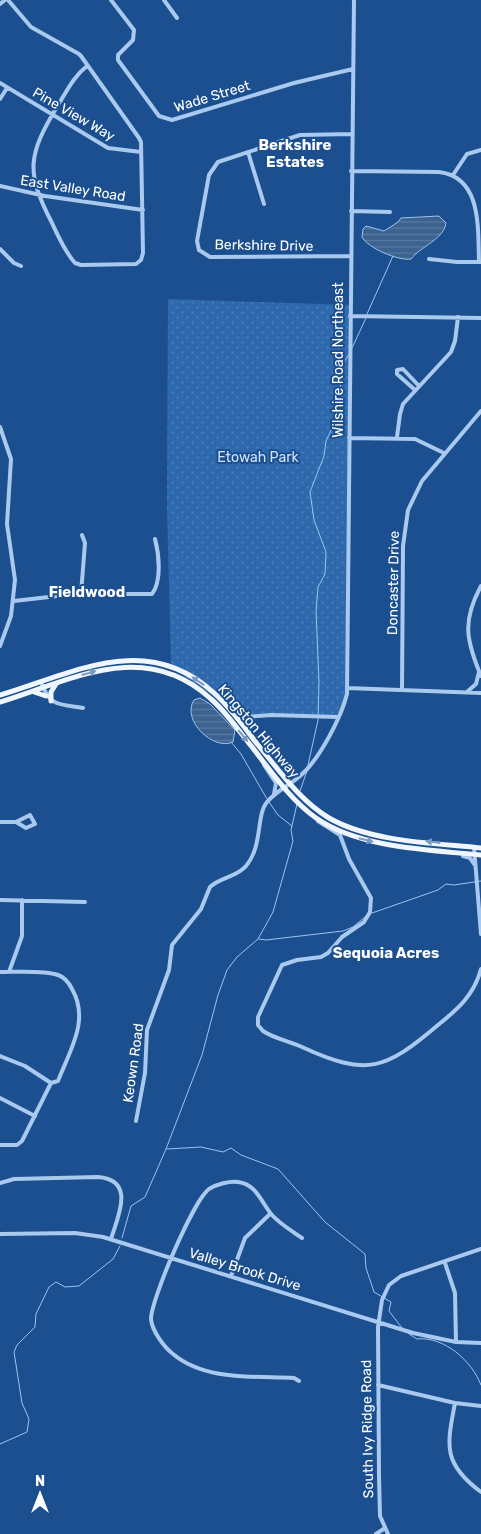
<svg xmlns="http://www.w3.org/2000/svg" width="481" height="1534" font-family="Rubik,sans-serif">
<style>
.park{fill:url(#park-dots)}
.water{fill:url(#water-rules);stroke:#9cc4f0}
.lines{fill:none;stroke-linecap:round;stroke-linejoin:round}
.stream{stroke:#9cc4f0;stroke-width:1}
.minor{stroke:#a9c9ee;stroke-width:4}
.major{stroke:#f0f6ff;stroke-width:5}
.oneway{fill:#7b9ac1}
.labels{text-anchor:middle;stroke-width:4;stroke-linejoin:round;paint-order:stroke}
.street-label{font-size:14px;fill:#fff;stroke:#1b4f8f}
.park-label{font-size:14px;fill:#cfe3fa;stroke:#1b4f8f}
.neighbourhood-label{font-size:15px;font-weight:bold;fill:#fff;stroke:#1b4f8f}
</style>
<defs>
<pattern id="park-dots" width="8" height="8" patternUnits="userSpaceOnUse" patternTransform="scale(1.25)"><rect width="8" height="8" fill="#2e69ad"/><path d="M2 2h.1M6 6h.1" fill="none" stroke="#4d80b9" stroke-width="1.8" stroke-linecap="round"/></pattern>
<pattern id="water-rules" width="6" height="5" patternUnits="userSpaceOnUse" patternTransform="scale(1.25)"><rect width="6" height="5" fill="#3c6290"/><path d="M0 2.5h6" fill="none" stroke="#597aa1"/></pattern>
</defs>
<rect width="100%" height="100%" fill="#1b4f8f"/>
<path class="park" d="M168 299 350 305 347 694 337 717H244L171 667 167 506Z"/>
<path class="water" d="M439 216 446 223C444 239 420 247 411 259 398 261 368 248 362 237L363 229 366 226 384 231 398 222 401 218Z
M200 698 210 704 235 730 233 742C213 751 181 720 194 700Z"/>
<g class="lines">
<path class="stream" d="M367 314 393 256
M352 348 366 318
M231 742 241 754 267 799
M308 765 318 720 319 682 316 611 318 587 325 574 326 552 314 520 310 492 324 456 326 441 344 403 338 373 349 354
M300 791 307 771
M269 802 278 815 292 826
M372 913 438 890 446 884 454 885 481 881
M259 939 266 940 343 931 353 927 366 916
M167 1149 201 1147 223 1152 231 1148 241 1155 278 1169 325 1222 365 1254 366 1268 374 1292 391 1302 389 1311 402 1328
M122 1238 131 1206 145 1197 166 1149 202 1055 218 995 227 970 237 957 258 939 273 912 293 841 291 830 297 804
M409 1334 417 1339C444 1336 472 1361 481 1385
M0 1444 27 1432 29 1419 22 1403 14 1352 17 1345 35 1327 36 1314 49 1287 56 1282 65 1287 79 1286 113 1259 120 1246"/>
<path class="minor" d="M8 0 31 27 79 54 81 56 139 138 141 142 143 253 141 260 136 264 81 265 75 263C65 252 58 236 52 223 25 171 28 155 58 105 67 91 74 76 87 66
M111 0 134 30 133 40 118 55V60L159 116 172 120 294 83 353 69
M164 0 177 18
M0 4 5 0
M0 83 108 148 141 152
M0 99 7 88
M248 152 264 204
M351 171 439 172C481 177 478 225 479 262
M453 175 467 154 481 150
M0 186 45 196 143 210
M351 211 390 212
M0 249 14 263 21 266
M350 256 210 257 199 250 197 241 209 175 218 162 300 135 351 134
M429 259 457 262H481
M350 316 481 318
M415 390 397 374V370L403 369 419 386
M0 427 11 459 7 524 15 580 11 616 0 646
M397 437 400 414 403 404 451 352 455 341 458 317
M349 438 415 439 444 453
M481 586C462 621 466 640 481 676
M81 594 85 543 82 535
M14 601 75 594H152C162 581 159 554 155 539
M41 682C50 707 59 704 83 708
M347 688 481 693
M402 690 403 546 408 510 422 481 481 411
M468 691 476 684 479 672
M244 717 272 715 337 717
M264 765 276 783 274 794
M318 821 340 835 349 859 371 898 370 912 364 922 342 937 328 953 321 957 297 960 282 965 258 1017V1025L263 1031C275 1039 289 1041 302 1047 367 1077 385 1070 438 1025 458 1009 474 995 481 969
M0 822H16L26 828 35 824 30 815 16 822
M474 847 481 934
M463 856 470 858 474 864
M0 900 85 902
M0 972C16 972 44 970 58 975 64 977 69 983 72 989 90 1020 70 1050 58 1081L51 1083
M9 972 22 936V900
M0 1056 25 1066 51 1083
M0 1098 35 1116
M136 1121 145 1073 147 1030 169 970 172 945 201 909 210 887C221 877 237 877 246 866 263 846 256 815 267 802 276 791 290 785 300 776 319 760 341 718 347 694L354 0
M0 1145H17L22 1141 51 1083
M0 1183 14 1179 98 1177C136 1180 118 1216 111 1239
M0 1234 75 1233 103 1237 413 1333 456 1342 481 1343
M445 1263 455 1293 456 1342
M231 1276 245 1238 270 1214
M299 1381 294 1378C254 1376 205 1381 173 1354 164 1347 152 1331 151 1319 151 1300 193 1201 209 1189 217 1184 229 1181 238 1182 257 1184 262 1204 272 1215 280 1224 292 1231 302 1238
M378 1385 455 1403 481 1406
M455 1403C447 1445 442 1463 481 1492
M376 1534 385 1528
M388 1534 380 1516 379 1476 378 1327 382 1300 389 1285 401 1276 481 1249"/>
<path class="major" d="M34 692 46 696
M0 695C74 673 146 631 214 693 231 708 244 727 258 745 280 771 299 800 329 818 371 842 433 843 481 848
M51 701V692L56 684
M0 702C72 680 144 638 211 699 225 711 236 727 248 742 269 768 288 798 316 818 359 848 429 850 481 855"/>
</g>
<defs><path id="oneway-solid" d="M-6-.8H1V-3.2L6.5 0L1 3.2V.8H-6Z" transform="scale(1.25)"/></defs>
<g class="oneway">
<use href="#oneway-solid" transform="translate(89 673) rotate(-16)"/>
<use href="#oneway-solid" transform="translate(198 681) rotate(-146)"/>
<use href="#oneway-solid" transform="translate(243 736) rotate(51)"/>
<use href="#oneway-solid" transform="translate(366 840) rotate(14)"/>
<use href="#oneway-solid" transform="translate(433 842) rotate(-173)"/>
</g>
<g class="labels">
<g class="street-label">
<text transform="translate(212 96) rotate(-17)" y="5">Wade Street</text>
<text transform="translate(74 114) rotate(30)" y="5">Pine View Way</text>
<text transform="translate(73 188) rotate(9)" y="5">East Valley Road</text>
<text transform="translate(264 245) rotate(1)" y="5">Berkshire Drive</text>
<text transform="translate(338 360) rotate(-90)" y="5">Wilshire Road Northeast</text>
<text transform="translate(393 583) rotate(-89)" y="5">Doncaster Drive</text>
<text transform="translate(259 731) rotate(50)" y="5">Kingston Highway</text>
<text transform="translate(133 1063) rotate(-82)" y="5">Keown Road</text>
<text transform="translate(245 1269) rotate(17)" y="5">Valley Brook Drive</text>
<text transform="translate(367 1429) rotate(-91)" y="5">South Ivy Ridge Road</text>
</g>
<g class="park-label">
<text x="258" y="462">Etowah Park</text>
</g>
<g class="neighbourhood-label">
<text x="295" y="150">Berkshire<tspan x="295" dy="17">Estates</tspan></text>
<text x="87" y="597">Fieldwood</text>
<text x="386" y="958">Sequoia Acres</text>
</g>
</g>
<g transform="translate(40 1494)" stroke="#1b4f8f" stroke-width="4" paint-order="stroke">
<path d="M0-4L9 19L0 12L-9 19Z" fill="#ffffff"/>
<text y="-8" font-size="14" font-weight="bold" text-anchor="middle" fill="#ffffff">N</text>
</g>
</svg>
